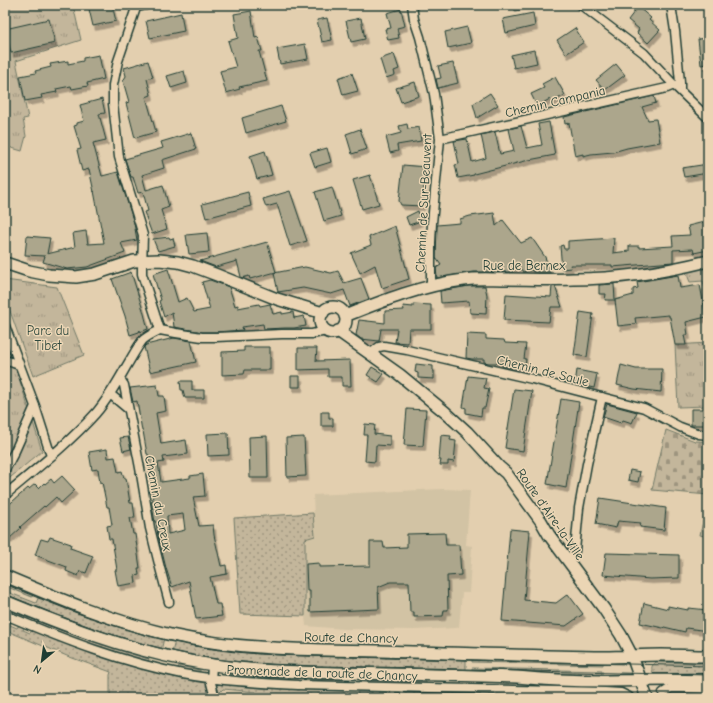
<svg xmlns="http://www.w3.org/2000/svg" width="713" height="703" font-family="'Comic Neue',sans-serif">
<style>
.built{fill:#d2c3a4}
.grass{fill:url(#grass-dots);stroke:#717a68}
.cemetery{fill:url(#cemetery-stones);stroke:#717a68}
.park{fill:url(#park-tufts);stroke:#717a68}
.water{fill:url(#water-rules);stroke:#667161}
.building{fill:#aca68c;stroke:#1f3d34;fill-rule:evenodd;filter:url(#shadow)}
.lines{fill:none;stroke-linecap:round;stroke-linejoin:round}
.street-casing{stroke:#1f3d34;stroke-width:11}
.secondary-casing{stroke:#1f3d34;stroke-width:14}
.street{stroke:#ebd5b4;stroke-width:8}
.secondary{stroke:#ebd5b4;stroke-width:11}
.tram{stroke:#1f3d34;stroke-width:1}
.labels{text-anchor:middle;stroke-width:3;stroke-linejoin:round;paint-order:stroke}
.street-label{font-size:13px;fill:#1f3d34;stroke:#ebd5b4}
.park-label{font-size:13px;fill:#2f493e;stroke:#ebd5b4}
</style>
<defs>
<pattern id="grass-dots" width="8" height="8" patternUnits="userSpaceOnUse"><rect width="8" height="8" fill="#c3b69b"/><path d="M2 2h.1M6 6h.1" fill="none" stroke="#9e957f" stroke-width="1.8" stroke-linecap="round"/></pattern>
<pattern id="cemetery-stones" width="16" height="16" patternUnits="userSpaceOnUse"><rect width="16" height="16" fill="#c3b69b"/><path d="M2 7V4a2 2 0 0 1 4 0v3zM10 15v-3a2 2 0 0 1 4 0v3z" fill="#9e957f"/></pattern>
<pattern id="park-tufts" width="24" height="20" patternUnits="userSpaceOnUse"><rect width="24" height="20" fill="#c3b69b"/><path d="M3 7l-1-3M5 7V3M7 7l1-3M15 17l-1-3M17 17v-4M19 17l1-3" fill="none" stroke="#9e957f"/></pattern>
<pattern id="water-rules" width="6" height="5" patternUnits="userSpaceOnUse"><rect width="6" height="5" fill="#96947f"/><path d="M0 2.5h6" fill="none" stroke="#7a7a69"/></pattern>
<filter id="shadow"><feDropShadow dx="2.5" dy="4.5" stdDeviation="0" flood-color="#0004"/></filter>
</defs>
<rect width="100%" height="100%" fill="#e3cfaf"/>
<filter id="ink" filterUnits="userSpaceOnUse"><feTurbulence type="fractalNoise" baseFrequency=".025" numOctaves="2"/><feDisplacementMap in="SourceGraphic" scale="8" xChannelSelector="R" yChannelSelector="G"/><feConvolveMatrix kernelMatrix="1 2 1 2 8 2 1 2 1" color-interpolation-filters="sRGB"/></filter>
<g filter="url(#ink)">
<path class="built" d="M443 489 470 490 466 545 472 546 469 593H462L459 627 456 628 414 630 344 629 306 626 305 616V539L315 536 313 495Z"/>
<path class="grass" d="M313 513 315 536 305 539V616L240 614 234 518Z
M5 581 34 593 32 597 5 586Z
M5 591 36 603 39 596 164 638 161 651 85 627 5 596Z
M14 611C58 630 103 646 149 659L148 662C107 651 67 636 28 620L29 618 21 615 20 617 12 614Z
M5 620 11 622 10 625 17 628 19 625 24 628 23 630 30 633 32 630C88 652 146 675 206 682L210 690 211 698H110V675L111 672 67 656 5 630Z
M175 640 466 658V671L304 668 248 665 172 653Z
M472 658 603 661V665L472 662Z
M656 662 708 664V677L657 676 653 673C651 668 651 666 656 662Z
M179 666 200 670V673L178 669Z
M472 668 602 671V675L472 672Z
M228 674 276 678 350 680 349 683 298 682 227 677Z
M360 680 426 682V685L360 683Z
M214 683 261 688 344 691V698H305L256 696V692L223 689 217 695Z
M358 691 372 692V698H357Z
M379 692 437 693V697L421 696V698H379Z
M454 693 480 694V697H454Z
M489 694 585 696V698H489Z"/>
<path class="cemetery" d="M666 430 695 441 708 442V495L652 490Z
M708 498V537L700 535Z"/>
<path class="park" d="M5 5H73L81 40 16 61 28 118 23 119 26 136 22 151 5 146Z
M705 268 708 277V305L703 281 690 282 686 272Z
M5 280 57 287 84 355 33 376 5 297Z
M5 339 18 375 42 451 5 482Z
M708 343V406L678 407 675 345Z"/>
<path class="water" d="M514 5H526L527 9 515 11Z"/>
<path class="building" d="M88 5H112L116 21 93 26Z
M638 7 651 18 649 20 660 30 648 43 637 33 639 29 628 20Z
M401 9 405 26 397 28 399 38 388 40 385 29 391 28 387 13Z
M251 11 255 38 258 37 262 51H259L267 81 239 87 240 89 226 93 220 71 236 67 228 41 238 38 234 14Z
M181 13 184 31 150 38 146 21Z
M533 13 535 26 506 33 503 19Z
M327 18 332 40 322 42 317 20Z
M361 18 365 39 351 42 346 21Z
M49 19 55 43 11 53 5 29Z
M467 27 471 43 448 48 445 32Z
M575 28 584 42 566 54 557 40Z
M708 38V64L701 65 698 39Z
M305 44 308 59 280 64 277 49Z
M534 50 537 63 514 68 511 55Z
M394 54 399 69 394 71 395 75 386 78 380 59Z
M99 55 104 79 87 83 88 86 72 89 71 86 56 89 57 92 41 95 42 98 25 101 20 76 36 73 35 71 51 67 50 64 68 61V64L83 61V58Z
M148 61 153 77 147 79 151 95 146 97 156 132 135 138 126 103 129 102 123 81 126 76 124 68Z
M453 63 458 83 438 88 436 79 441 78 438 66Z
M616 64 625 75 605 90 596 80Z
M184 71 187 83 171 88 167 76Z
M352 73 358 91 343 95 338 78Z
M555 77 565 95 551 102 550 99 537 106 531 94 544 88 542 84Z
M415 82 419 96 401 102 396 88Z
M490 93 498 105 477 118 473 104Z
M654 96 656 103 642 107 648 120 656 119 660 142 627 148 613 152 591 154 583 156V154L575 156 569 123 565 124 564 117Z
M102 99 105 113 99 114 106 140 93 143 102 176 118 172 134 223 137 240 121 243 125 253 87 267 67 269 43 262 45 256 25 255 27 236 50 238 47 254 75 247 73 233 86 231 88 244 104 243 94 191V192L89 169 82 171 77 150 81 149 74 126 77 125V123L84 121 80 105Z
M281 106 286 121 246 133 242 118Z
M549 122 555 155 529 160 474 174V175L458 178 455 165 459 164 454 141 467 139 472 162 486 158 481 135 495 132 500 154 514 151 509 129 521 126 527 148 542 145 538 124Z
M407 124 408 129 419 127 421 141 397 145 398 151 390 153 386 137 401 133 399 126Z
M360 129 367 149 352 154 346 134Z
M191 133 196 149 162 160 164 168 142 175 146 190 163 185 169 207 161 210 167 229 152 234 144 212 148 211 143 192 138 193 133 177H131L125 159 163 148 161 142Z
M327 148 331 162 315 167 310 153Z
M265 151 272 175 257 179 250 156Z
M708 164V173L684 177 682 168Z
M403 165 426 167 422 206 401 205 399 201Z
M370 175 379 204 362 209 353 180Z
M332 187 341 216 324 221 315 192Z
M290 191 307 241 290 246 277 204 266 207 263 199Z
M248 192 251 206 206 218 202 204Z
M418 211 421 221 409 225 406 217Z
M494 213 496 226 503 220 521 243 532 238 545 257 550 272H533L532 270 523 272 519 266 512 272H473L437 278 436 268 441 265 436 258 437 225 460 223V219L470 216Z
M708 221V250L694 253 693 249 673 250V262L612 267V265H570L571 268 562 269 560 246 563 245 564 249H568V241L614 238 613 253 629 251V246H639V248L673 246 672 236 690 235 688 226Z
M395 226 409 279 382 288 375 265 360 273 351 253 371 245 369 237Z
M207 233 209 252 189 254 186 235Z
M169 237 170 239 173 238 175 246 158 251 153 239Z
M267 242 276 272 250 279 249 276 242 278 241 277 237 261 216 267 200 261Z
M305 267 331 273 338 271 344 283 361 278 369 299 350 306 344 290 331 294 303 288 278 292 274 273Z
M168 269 178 302 187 298 194 312 210 309 202 282 210 280 229 287 235 306 238 305V308L259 304 260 306 270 304 273 314 282 312V314L293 312 294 318 304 316 306 326 294 328H285L264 329 263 324 242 327 243 330 216 332H202L174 327 172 312 164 317 159 301 161 300 153 274Z
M131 272 143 310 148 329 140 332V330L139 332 130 335 125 316 112 279Z
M678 275 680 288 700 285 706 317 686 322 688 335H684L686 345H675L670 317H669V315L635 318 636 324 618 326 615 300 633 295V289L638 288 637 282Z
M612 284H614L615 300H605L606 294H599V285Z
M469 286H485L487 295 486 314 470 313 469 301 441 303 440 291Z
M552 286H555L562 307H551L549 322 504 320 506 294 551 297Z
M413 304 431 305V329H409L408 343 395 342 397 329H381L379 341 361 339 356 335 359 320 385 323V311L404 310 403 306 413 307Z
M580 312 593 314 587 357 574 355Z
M467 334 486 335V339L504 340 505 343 526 344 524 359H526L525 369 511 368 502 366V363H489L484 362V359H472L466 358Z
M174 338 191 341 196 362 150 372 144 347 146 345Z
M244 347H270V370H245L244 374 222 375V352L244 351Z
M298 348H317L316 361 350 360 351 386H342V377H328V369L298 370Z
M416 364 433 366V371H434V379L418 378V373L415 372Z
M621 365 636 369H662L661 392 634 389 617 385Z
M372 367 384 374 378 382 367 375Z
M577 370 597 374 594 388 575 384Z
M291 376H300V387H291Z
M468 376 486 378 484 388 489 389 485 408H482L481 416 466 413V408L463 407Z
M180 381H192V390H204V398H185L183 390H181Z
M157 385 159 396H164L166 411 156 413 161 444 186 440 188 454 163 457 164 462 158 463 161 482 190 478V476L203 474 205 496 193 497 199 526 213 525 214 535 221 566 226 565 227 574 210 577 216 604H220L222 616 196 619 189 581 172 587 166 568 158 536 156 522H155L151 501 153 500 149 470H150L148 454H147L143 431H142L137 401 133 402 130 388ZM183 514 185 530 168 534 167 516Z
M514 389 532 391 523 451 505 448Z
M561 399 579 402 566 488 547 484Z
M607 404 637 412 632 423 623 420 621 423 603 417Z
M407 409 426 410 423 446 404 445Z
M691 409H708V425H691Z
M321 412H329V418H333V426H321Z
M365 424 375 425 374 434 390 436V446L376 445 375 462 365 461 367 435H364Z
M228 433 229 455 208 456 207 434Z
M441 435 451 436 450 440 456 441 454 462 448 461V465H440L441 460H439Z
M267 436 268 478H250L249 437Z
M128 437 131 449 123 451 120 438Z
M304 437 306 476 287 477 286 438Z
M107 449 108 458 115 457 118 472 122 471 124 478H126L130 503H133L135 518H130L133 534H135L140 568H138L139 575 135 576 136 583 118 586 115 570H117L112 539H109L107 526 112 525 109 507H107L102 482 100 483 98 469 92 470 89 452Z
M630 470 640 472 638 482 628 480Z
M62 476 75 490 61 503 56 497 45 507 44 506 20 527 21 528 9 539 5 534V508L28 488 29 489 35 484 39 488 44 483 45 484 51 479 54 483Z
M600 498 666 508 664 530 640 527 641 523 618 521 616 528 596 524Z
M510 529 530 531 524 600 556 603 568 594 583 614 566 626 502 621Z
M445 533 446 545H459L461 575 447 576 448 610H444L443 616 414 617V612H410L409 582H390L378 587 379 609 310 612V591H307L306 564 319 563V567L370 566V542H383L384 548 407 547V534Z
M50 537 71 544 70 548 93 556 86 573 80 571 78 576 66 571 67 567 35 555 41 539 48 541Z
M606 553 679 555V578L650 579 603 575Z
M644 603 668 609V606L688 610V608L708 610V631L686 628 685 632 664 627 663 628 640 623Z"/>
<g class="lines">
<g class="street-casing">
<path id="street" d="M137 5 118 61 113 85V104L119 157 143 235 142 269V274L160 330
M412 5 414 19 420 37 434 94 440 139 432 223 431 243V286
M581 5 644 53 674 85 708 118
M671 5 675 31 680 82V90
M136 7 146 5
M440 139 667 88 674 85
M5 326 35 406 51 456
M160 330 176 333 202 337H216L282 334H312L326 331
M370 354 379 347 384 346 407 350 532 379 644 408 680 427 699 434 708 435
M5 360 19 365
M120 379 124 385 140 468 150 528 160 568 169 602
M110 394 128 409
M5 470 15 451 35 406
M5 495C36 469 69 443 96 413 108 399 117 383 126 367 131 359 136 349 142 341 147 336 154 333 160 330
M567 560 574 554 575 551 579 508 587 464 602 397
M6 608 8 616C65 640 122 662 183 674 221 681 259 683 298 685L605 692 621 693 629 697
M212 665 211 683 215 698
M663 693 671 688 708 689"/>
</g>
<g class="secondary-casing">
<path id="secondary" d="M5 263 29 271 49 275 76 277 95 274 134 261 159 260 178 262 193 266 217 275 277 299 323 313
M320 320a13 13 0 1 1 26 0a13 13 0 1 1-26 0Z
M345 316C382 301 423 285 464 280 476 278 490 279 503 279 526 279 550 280 573 279 618 279 664 272 708 261
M338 331 400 375 445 412 467 432 499 467 506 473 541 521 549 535 604 609 621 635 632 656 647 698
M5 576C59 599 114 622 171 635 240 650 311 650 381 651 456 653 530 656 604 657 623 657 642 655 661 655 677 655 692 656 708 656
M5 601C63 625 123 648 185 660 238 671 291 672 345 673 402 674 459 675 517 677 546 680 576 681 606 681 640 681 674 679 708 680"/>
</g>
<use href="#street" class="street"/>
<use href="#secondary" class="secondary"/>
<path class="tram" d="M5 584C70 612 137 637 207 648 241 654 276 655 310 656L708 666
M5 594C62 618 120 640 181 653 222 662 263 664 305 666L708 675"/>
</g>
</g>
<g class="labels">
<g class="street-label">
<text transform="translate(555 101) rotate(-13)" y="5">Chemin Campania</text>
<text transform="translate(423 203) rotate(-87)" y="5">Chemin de Sur-Beauvent</text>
<text x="524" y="270">Rue de Bernex</text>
<text transform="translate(543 370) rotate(14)" y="5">Chemin de Saule</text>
<text transform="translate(159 503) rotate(79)" y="5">Chemin du Creux</text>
<text transform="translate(551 514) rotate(55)" y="5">Route d'Aire-la-Ville</text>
<text transform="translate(351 637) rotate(1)" y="5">Route de Chancy</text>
<text transform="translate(322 672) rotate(2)" y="5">Promenade de la route de Chancy</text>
</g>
<g class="park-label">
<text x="48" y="335">Parc du<tspan x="48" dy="15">Tibet</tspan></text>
</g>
</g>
<rect width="713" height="703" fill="none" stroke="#ebd5b4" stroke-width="20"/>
<rect x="10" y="10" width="693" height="683" fill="none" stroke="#1f3d34" stroke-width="1.5" filter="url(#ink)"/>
<g transform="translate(42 661) rotate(209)" stroke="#ebd5b4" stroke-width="3" paint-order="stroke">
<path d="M0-3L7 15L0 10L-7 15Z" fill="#1f3d34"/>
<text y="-6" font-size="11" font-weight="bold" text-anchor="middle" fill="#1f3d34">N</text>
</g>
</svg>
